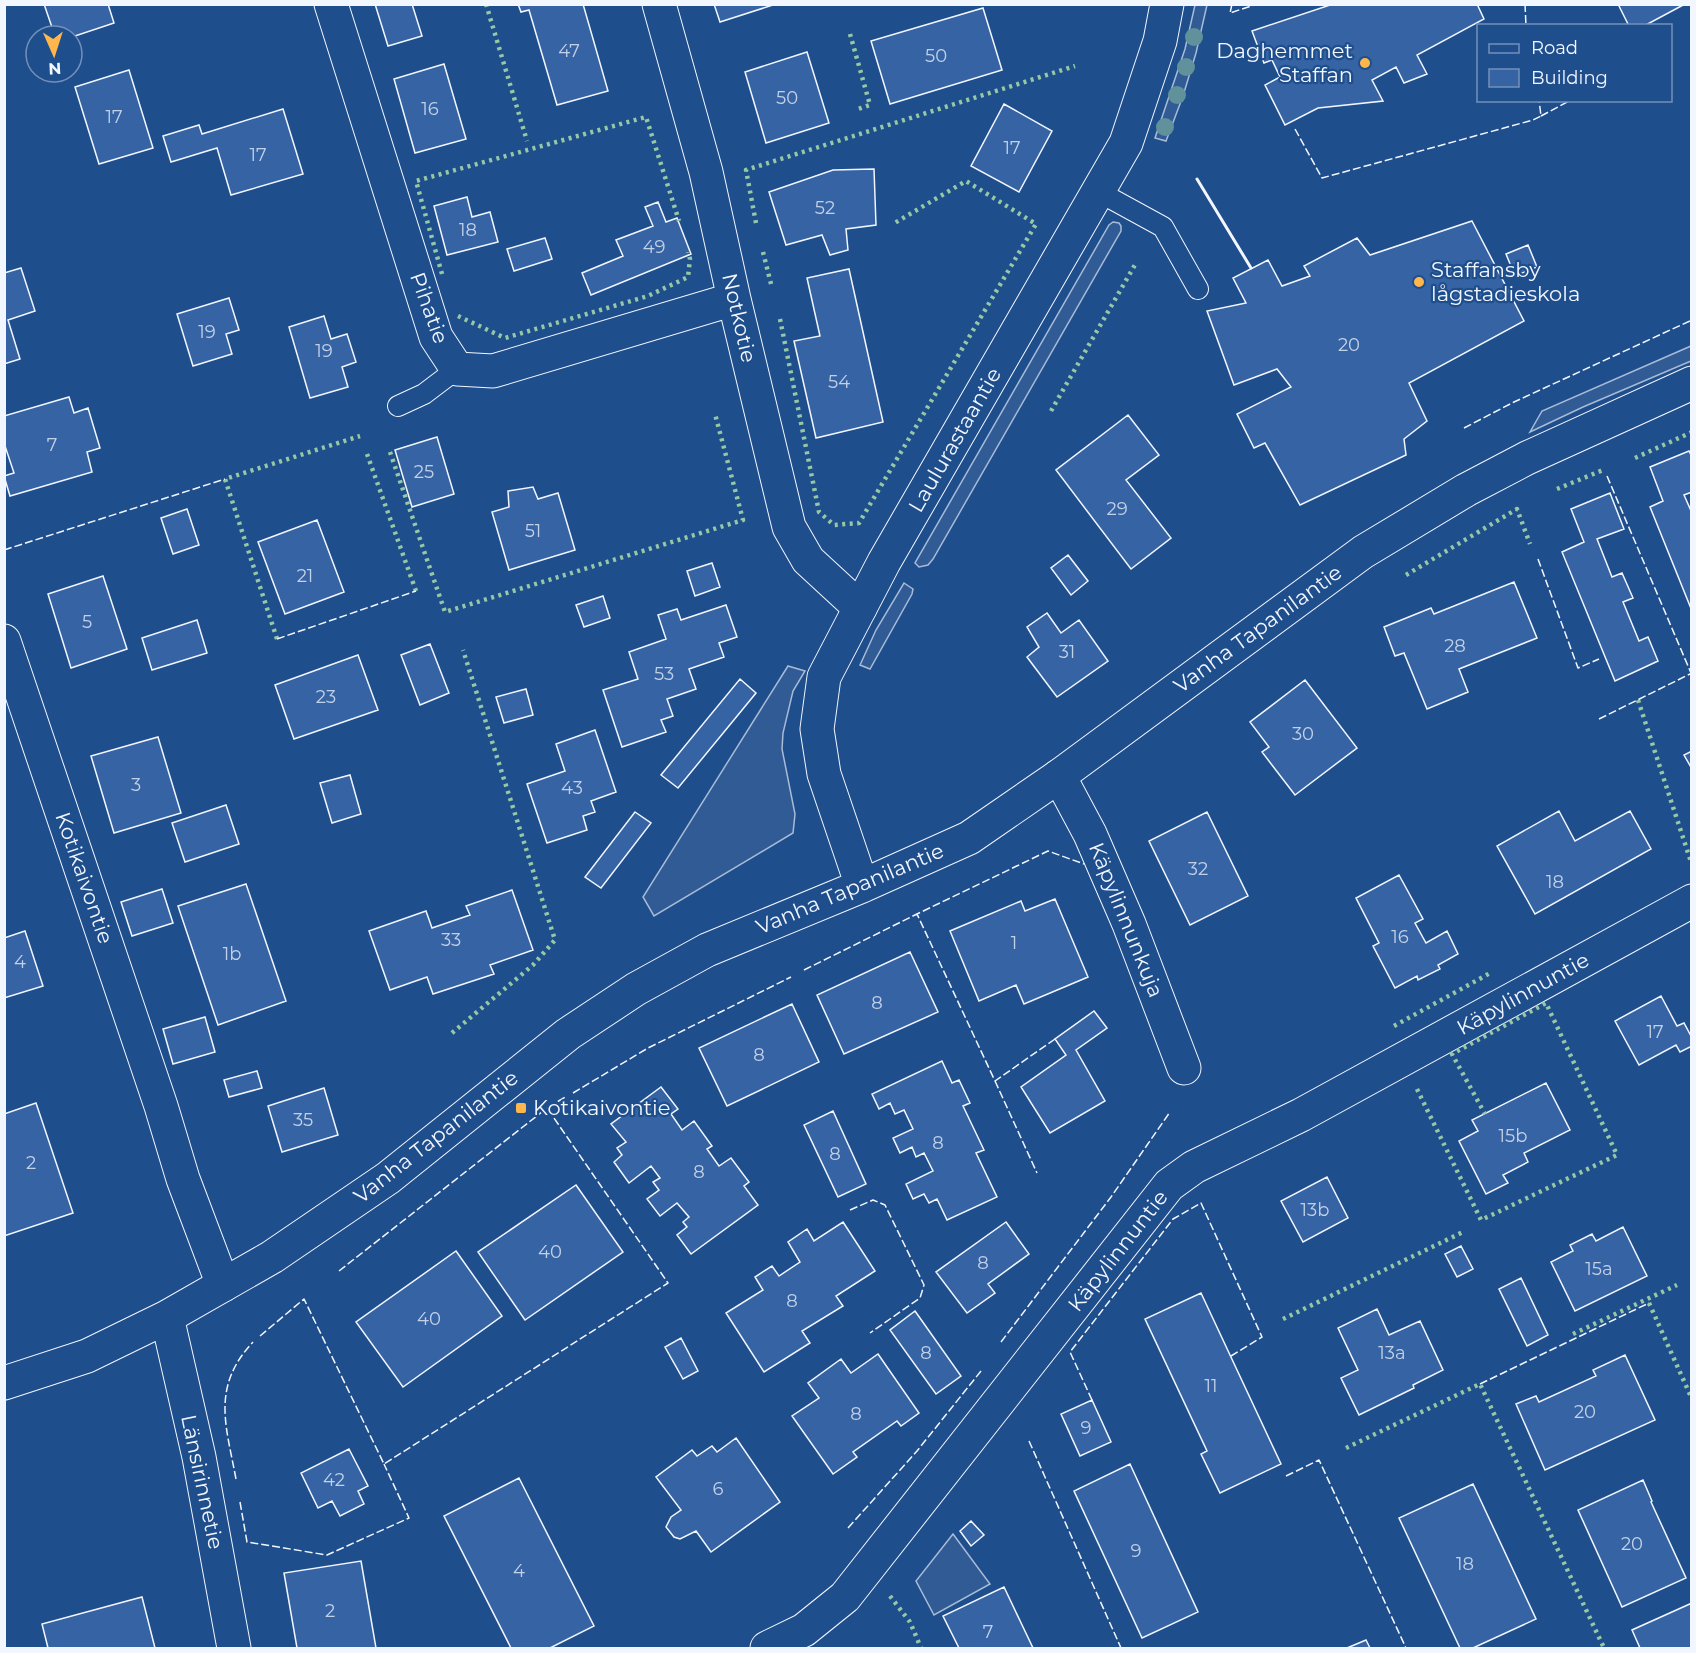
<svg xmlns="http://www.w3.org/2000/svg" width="1696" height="1653" font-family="Montserrat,sans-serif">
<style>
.built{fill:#305b95;stroke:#a8bbd7;stroke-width:1.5}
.building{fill:#3563a3;stroke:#f2f6ff;stroke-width:1.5}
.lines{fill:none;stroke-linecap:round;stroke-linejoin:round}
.lane-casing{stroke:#f2f6ff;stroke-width:22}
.street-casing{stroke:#f2f6ff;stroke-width:35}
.secondary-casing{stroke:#f2f6ff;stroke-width:35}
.lane{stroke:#1f4e8c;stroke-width:20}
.street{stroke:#1f4e8c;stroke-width:33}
.secondary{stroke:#1f4e8c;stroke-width:33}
.hedge{stroke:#97c8a6;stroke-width:4.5;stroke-dasharray:3 4.5;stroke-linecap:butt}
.fence{stroke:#f2f6ff;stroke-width:1.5;stroke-dasharray:8 3;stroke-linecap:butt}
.wall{stroke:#f2f6ff;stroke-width:3}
.tree{fill:#61919a}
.poi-dot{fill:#ffb74d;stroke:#1f4e8c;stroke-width:2}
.labels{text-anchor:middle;stroke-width:4.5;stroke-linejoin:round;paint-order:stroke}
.number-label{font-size:18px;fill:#c3d1e8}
.poi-label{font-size:21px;fill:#f2f6ff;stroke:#1f4e8c;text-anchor:start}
.street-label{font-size:21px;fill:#f2f6ff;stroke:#1f4e8c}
</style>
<rect width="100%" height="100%" fill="#1f4e8c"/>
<path class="built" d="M1195 5H1207L1196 53 1183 96 1166 141 1155 138 1185 49Z
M1113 222 1119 223 1121 226V231L933 559 928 565 919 567 915 563 1109 225Z
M1691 346V361L1583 407 1530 432 1542 411Z
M904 583 913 589 912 594 870 669 860 665 876 630Z
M788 666 805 671 793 691 783 733 782 749 795 814 793 833 654 916 643 897Z
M953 1534 990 1584 934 1615 916 1581Z"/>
<path class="building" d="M44 4H108L114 23 72 37 55 36Z
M375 4H412L422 36 388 46Z
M518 4H583L608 91 557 105 529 10 521 12Z
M714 4H776L720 22Z
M1333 4H1477L1484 19 1417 55 1427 74 1404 83 1396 67 1372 80 1383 101 1318 108 1285 125 1265 85 1280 77 1272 60 1264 63 1252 31Z
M1618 4H1685L1644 26H1629Z
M983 8 1002 70 890 104 871 41Z
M807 52 829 123 766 143 745 72Z
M444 64 466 139 415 153 394 79Z
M129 70 153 148 99 164 75 87Z
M1004 104 1052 131 1019 192 971 166Z
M283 109 303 174 231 195 217 148 171 162 163 136 199 125 202 134Z
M874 169 876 225 846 229 848 250 830 255 822 235 786 245 769 192 833 170Z
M467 197 472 217 490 212 498 242 447 255 434 206Z
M658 202 666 222 677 218 691 254 591 295 582 273 623 256 616 240 653 226 645 207Z
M1472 221 1524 321 1409 383 1427 421 1404 439 1406 455 1300 505 1265 443 1254 448 1237 414 1291 387 1277 369 1234 385 1207 311 1246 303 1233 278 1268 260 1282 286 1310 276 1304 266 1357 238 1370 255Z
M545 238 552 259 514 271 507 249Z
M1528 245 1537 267 1515 276 1506 254Z
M21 268 35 311 8 320 20 359 4 364V273Z
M849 269 883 422 816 438 794 341 820 336 807 278Z
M229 298 239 330 226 334 232 354 193 366 177 314Z
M324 316 331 339 347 334 356 362 342 367 348 387 310 398 289 327Z
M69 397 74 413 88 408 100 448 87 452 92 472 10 496 4 476 14 473 4 443V416Z
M1128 415 1159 455 1126 480 1171 538 1131 569 1056 470Z
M437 437 454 494 412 507 395 450Z
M1689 451 1692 457V492L1684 495 1692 513V611L1650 507 1663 501 1650 467Z
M533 487 538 499 558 493 575 550 509 570 492 512 509 507 508 491Z
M1610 493 1624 529 1597 539 1612 577 1622 573 1633 598 1623 602 1639 641 1648 637 1658 661 1615 681 1562 552 1584 542 1571 509Z
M187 509 199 545 173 554 161 518Z
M317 520 344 592 285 614 258 542Z
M1068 555 1088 581 1071 595 1051 568Z
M712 563 720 587 695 596 687 571Z
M103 576 127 649 71 668 48 594Z
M1514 582 1537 638 1459 669 1468 692 1427 709 1404 653 1395 656 1384 627 1431 608 1434 614Z
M603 596 610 618 584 627 576 605Z
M726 605 737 637 719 643 724 657 689 669 696 689 667 699 673 716 661 720 666 732 622 747 603 690 638 679 629 652 666 639 658 615 677 609 681 620Z
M1047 613 1061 633 1079 620 1108 661 1057 697 1027 657 1039 647 1027 627Z
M197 620 207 653 152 670 142 638Z
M430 644 449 693 420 705 401 655Z
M358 655 378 710 294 739 275 685Z
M740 679 756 693 678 788 661 775Z
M1305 680 1357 748 1295 795 1262 752 1269 747 1250 722Z
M526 689 533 715 504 723 496 697Z
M595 730 616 792 591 801 595 812 583 816 587 830 547 843 527 784 565 771 556 744Z
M158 737 181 813 114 833 91 756Z
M1692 751V769L1684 755Z
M350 775 361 814 332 823 320 783Z
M226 805 239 844 185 862 172 823Z
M1559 811 1575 841 1630 811 1651 849 1535 914 1497 846Z
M635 812 651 823 601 888 585 877Z
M1207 812 1248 896 1190 925 1149 841Z
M1399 875 1423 919 1415 923 1426 943 1447 931 1458 954 1438 965 1440 969 1418 980 1417 976 1395 988 1373 946 1379 943 1356 898Z
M246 884 286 1001 218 1025 178 906Z
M162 889 173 923 132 936 121 902Z
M512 890 533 950 490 965 494 974 433 994 427 977 390 990 369 931 426 911 432 928 470 915 466 906Z
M1055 899 1088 977 1024 1004 1016 985 979 1001 950 931 1021 901 1025 911Z
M25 931 43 986 4 998V938Z
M910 952 938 1012 844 1054 817 995Z
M1661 996 1677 1026 1684 1023 1692 1038V1046L1680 1052 1676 1045 1639 1065 1615 1021Z
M792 1004 819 1062 727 1106 699 1048Z
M1094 1011 1107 1028 1076 1050 1105 1101 1050 1133 1021 1087 1066 1055 1055 1039Z
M205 1017 215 1052 173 1064 163 1029Z
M942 1061 952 1083 959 1080 970 1103 963 1106 984 1150 976 1153 997 1197 947 1220 937 1199 929 1203 924 1194 913 1199 906 1184 933 1171 924 1153 916 1157 912 1147 900 1153 893 1138 913 1129 904 1110 895 1114 890 1103 879 1109 872 1094Z
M257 1071 262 1088 229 1097 224 1080Z
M1546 1083 1570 1130 1524 1153 1528 1162 1503 1175 1508 1183 1486 1194 1459 1141 1478 1131 1472 1120Z
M661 1087 678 1109 671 1114 682 1130 694 1121 712 1146 707 1149 719 1166 731 1158 749 1182 744 1186 758 1205 691 1254 677 1235 687 1227 683 1222 689 1217 677 1203 660 1216 647 1199 659 1190 653 1182 660 1178 651 1166 629 1183 614 1162 622 1155 617 1148 626 1142 611 1124Z
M324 1088 338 1135 282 1152 268 1106Z
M36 1103 73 1213 4 1236V1114Z
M833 1111 866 1184 838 1197 804 1125Z
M1327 1177 1348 1218 1303 1242 1281 1201Z
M576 1185 623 1252 525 1320 478 1252Z
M843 1222 875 1271 836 1296 843 1306 802 1331 810 1343 764 1372 726 1313 763 1290 755 1277 772 1266 779 1276 800 1262 788 1242 807 1229 814 1241Z
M1006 1222 1029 1254 988 1284 995 1293 967 1313 936 1272Z
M1623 1227 1647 1276 1575 1311 1551 1262 1573 1251 1570 1245 1592 1234 1596 1241Z
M1461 1246 1473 1269 1457 1277 1445 1254Z
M456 1251 502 1316 403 1387 356 1322Z
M1521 1278 1548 1335 1527 1346 1499 1289Z
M1201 1293 1281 1464 1220 1493 1201 1454 1207 1451 1145 1319Z
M1377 1309 1389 1335 1420 1321 1443 1370 1413 1385 1414 1388 1359 1415 1341 1378 1358 1370 1338 1328Z
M915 1311 961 1376 936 1394 890 1330Z
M681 1338 698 1371 683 1379 665 1347Z
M878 1354 919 1413 901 1426 897 1421 853 1452 857 1457 833 1474 792 1416 819 1398 808 1383 841 1359 851 1373Z
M1625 1355 1655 1420 1545 1470 1516 1404 1536 1396 1539 1402 1596 1376 1593 1370Z
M1092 1400 1111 1442 1080 1456 1061 1414Z
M736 1438 780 1502 711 1552 696 1531 680 1539 674 1537 666 1527 671 1517 681 1510 656 1477 692 1450 697 1456 712 1446 717 1452Z
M349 1449 368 1486 358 1491 364 1504 340 1516 332 1501 318 1508 301 1473Z
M1130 1464 1198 1612 1142 1638 1074 1491Z
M519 1478 594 1626 550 1648H511L444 1516Z
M1643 1480 1652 1501 1651 1502 1686 1578 1622 1607 1578 1510Z
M1473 1484 1536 1619 1473 1648H1460L1399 1518Z
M971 1521 984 1535 971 1546 960 1531Z
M361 1561 376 1648H297L284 1573Z
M1004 1587 1033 1648H959L943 1616Z
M142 1597 155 1648H48L42 1624Z
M1692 1603V1648H1640L1632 1630Z
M1366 1640 1370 1648H1347Z"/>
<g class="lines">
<g class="lane-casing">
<path id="lane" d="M1099 192 1163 227 1198 289
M398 406 424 394 457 369"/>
</g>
<g class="street-casing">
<path id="street" d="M331 4 436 337 457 369 493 371 734 299
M659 4 706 172 734 299 789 527 808 560 860 608
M4 641 161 1106 183 1179 223 1285
M1059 776 1090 834 1129 924 1184 1068
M767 1648 804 1630 845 1597 1169 1185 1194 1167 1301 1115 1692 901"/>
</g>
<g class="secondary-casing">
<path id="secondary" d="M862 886 824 774 817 729 824 677 884 562 1126 143 1160 41 1167 4
M167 1317 199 1457 234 1648
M4 1383 87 1356 167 1317 272 1257 388 1178 568 1034 636 989 707 950 862 886 969 838 1059 776 1363 552 1466 490 1527 458 1692 383"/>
</g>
<use href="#lane" class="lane"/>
<use href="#street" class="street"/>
<use href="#secondary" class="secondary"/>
<path class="hedge" d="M486 4 527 141
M850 34 870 105 855 110
M756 223 746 170 1075 66
M763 252 771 284
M442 274 416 181 646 117 679 221
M458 316 505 338 648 296 688 277 690 259 688 252
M780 319 819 512 834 525 859 523 1036 224 966 181 893 224
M1051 411 1136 263
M390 452 445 612 743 520 715 414
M367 454 416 591
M1635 458 1692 432
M1557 489 1603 470
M1406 575 1517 509 1530 544
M277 639 225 479 360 436
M1638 700 1691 862
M1394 1026 1492 972
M452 1033 533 965 555 940 463 650
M1417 1089 1481 1220 1617 1155 1546 1003 1452 1054 1485 1114
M1649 1303 1692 1399
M1283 1319 1463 1232
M1573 1334 1677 1285
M1346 1448 1480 1384 1604 1648
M890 1596 910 1622 921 1648"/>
<path class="fence" d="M1232 4 1230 13 1257 4
M1525 4 1526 26
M1541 116 1571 100
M1295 129 1322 178 1533 120 1541 116 1539 100
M1464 428 1514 402 1692 320
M1607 476 1691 673
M4 550 225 479
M1538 559 1578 668 1599 659
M277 639 416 591
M1599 719 1692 673
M804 970 917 914
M1055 1039 995 1081 917 914 1048 851 1084 864
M995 1081 1037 1173
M573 1093 648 1048 791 977
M850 1210 873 1200 885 1205 924 1285 920 1298 870 1333
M339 1271 547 1108
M1691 1319 1692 1320
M260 1336 304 1299 384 1464 668 1283 547 1108 567 1096
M1001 1342 1111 1197 1170 1112
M1480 1384 1649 1303
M1092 1400 1070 1352 1173 1219 1201 1203 1262 1337 1231 1356
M1029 1441 1121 1648
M1286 1476 1319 1460 1406 1648
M236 1479C226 1425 211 1387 253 1342
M240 1502 247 1542 327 1555 409 1518 384 1464
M848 1528 917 1451 981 1371"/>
<path class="wall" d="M1197 179 1251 268"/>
</g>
<g class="tree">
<circle cx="1194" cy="37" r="9"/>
<circle cx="1186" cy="67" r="9"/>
<circle cx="1177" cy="95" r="9"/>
<circle cx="1165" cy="127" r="9"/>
</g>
<g class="poi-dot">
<circle cx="1365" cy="63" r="6"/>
<circle cx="1419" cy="282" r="6"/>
<rect x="515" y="1102" width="12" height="12" rx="3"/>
</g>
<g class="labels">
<g class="number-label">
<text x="569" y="57">47</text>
<text x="936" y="62">50</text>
<text x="787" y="104">50</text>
<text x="430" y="115">16</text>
<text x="114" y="123">17</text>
<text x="1012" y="154">17</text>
<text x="258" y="161">17</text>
<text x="825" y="214">52</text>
<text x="468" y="236">18</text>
<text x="654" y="253">49</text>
<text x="207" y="338">19</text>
<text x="1349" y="351">20</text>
<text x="324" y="357">19</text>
<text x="839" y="388">54</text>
<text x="52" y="451">7</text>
<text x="424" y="478">25</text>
<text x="1117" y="515">29</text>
<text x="533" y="537">51</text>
<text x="305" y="582">21</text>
<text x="87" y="628">5</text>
<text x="1455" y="652">28</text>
<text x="1067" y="658">31</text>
<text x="664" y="680">53</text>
<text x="326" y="703">23</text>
<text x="1303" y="740">30</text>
<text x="136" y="791">3</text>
<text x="572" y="794">43</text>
<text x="1198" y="875">32</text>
<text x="1555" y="888">18</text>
<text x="1400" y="943">16</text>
<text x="451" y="946">33</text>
<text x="1014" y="949">1</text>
<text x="232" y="960">1b</text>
<text x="20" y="968">4</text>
<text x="877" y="1009">8</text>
<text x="1655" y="1038">17</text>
<text x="759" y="1061">8</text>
<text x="303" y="1126">35</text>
<text x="1513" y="1142">15b</text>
<text x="938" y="1149">8</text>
<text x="835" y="1160">8</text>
<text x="31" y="1169">2</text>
<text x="699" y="1178">8</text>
<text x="1315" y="1216">13b</text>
<text x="550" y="1258">40</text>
<text x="983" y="1269">8</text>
<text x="1599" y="1275">15a</text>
<text x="792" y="1307">8</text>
<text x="429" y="1325">40</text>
<text x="926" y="1359">8</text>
<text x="1392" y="1359">13a</text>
<text x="1211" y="1392">11</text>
<text x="1585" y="1418">20</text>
<text x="856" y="1420">8</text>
<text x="1086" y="1434">9</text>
<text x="334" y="1486">42</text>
<text x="718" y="1495">6</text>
<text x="1632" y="1550">20</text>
<text x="1136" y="1557">9</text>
<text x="1465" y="1570">18</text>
<text x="519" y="1577">4</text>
<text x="330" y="1617">2</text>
<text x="988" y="1638">7</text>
</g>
<g class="poi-label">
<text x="1353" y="58" text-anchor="end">Daghemmet<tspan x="1353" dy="24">Staffan</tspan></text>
<text x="1431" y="277">Staffansby<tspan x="1431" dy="24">lågstadieskola</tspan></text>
<text x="533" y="1115">Kotikaivontie</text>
</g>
<g class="street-label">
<text transform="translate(429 308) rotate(70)" y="7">Pihatie</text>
<text transform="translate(739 318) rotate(77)" y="7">Notkotie</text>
<text transform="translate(955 440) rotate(-60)" y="7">Laulurastaantie</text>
<text transform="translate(1258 629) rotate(-36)" y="7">Vanha Tapanilantie</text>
<text transform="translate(84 878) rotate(71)" y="7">Kotikaivontie</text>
<text transform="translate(850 889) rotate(-23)" y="7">Vanha Tapanilantie</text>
<text transform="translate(1126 920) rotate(68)" y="7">Käpylinnunkuja</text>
<text transform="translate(1523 994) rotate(-29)" y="7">Käpylinnuntie</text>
<text transform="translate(436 1137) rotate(-38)" y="7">Vanha Tapanilantie</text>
<text transform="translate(1118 1251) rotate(-52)" y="7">Käpylinnuntie</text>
<text transform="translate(202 1482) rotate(78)" y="7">Länsirinnetie</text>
</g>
</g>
<rect width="1696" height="1653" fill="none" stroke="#f2f6ff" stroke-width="12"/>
<rect x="1477" y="24" width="195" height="78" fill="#1f4e8c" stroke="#7391ba" stroke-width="1.5"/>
<rect x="1489" y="44" width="30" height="9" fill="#1f4e8c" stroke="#7391ba" stroke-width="1.5"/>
<text x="1531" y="54" font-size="18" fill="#f2f6ff">Road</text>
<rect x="1489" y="69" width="30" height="18" fill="#3563a3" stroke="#7391ba" stroke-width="1.5"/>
<text x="1531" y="84" font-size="18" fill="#f2f6ff">Building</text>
<g transform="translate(54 54) rotate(177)"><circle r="28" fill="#1f4e8c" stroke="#7391ba" stroke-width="1.5"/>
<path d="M0-4.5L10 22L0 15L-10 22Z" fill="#ffb74d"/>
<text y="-9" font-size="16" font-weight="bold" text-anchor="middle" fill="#f2f6ff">N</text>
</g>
</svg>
